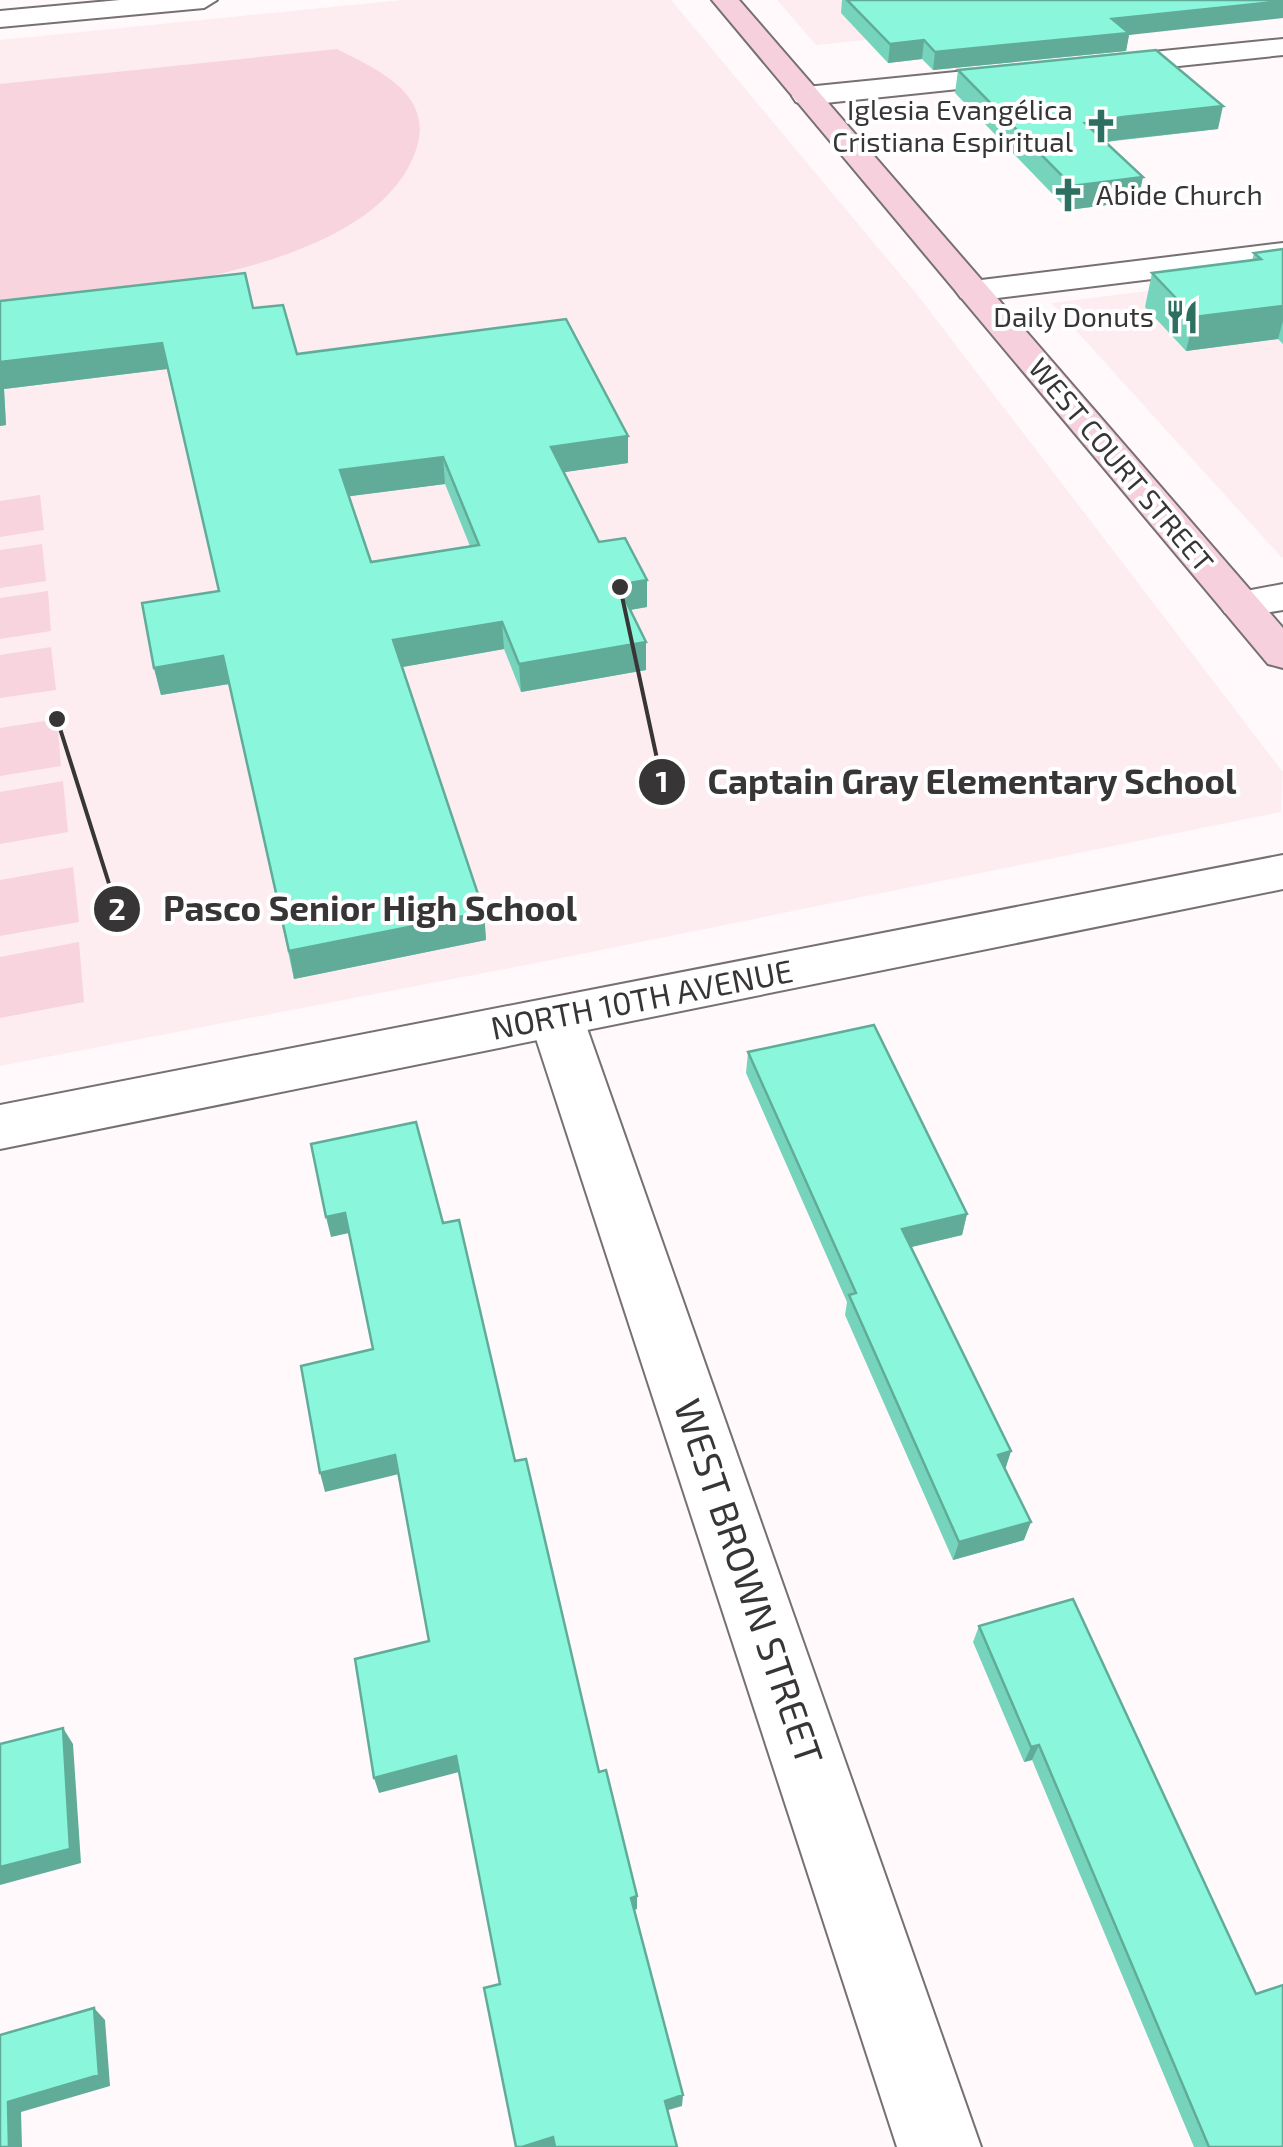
<svg xmlns="http://www.w3.org/2000/svg" width="1283" height="2147" font-family="'Exo 2',sans-serif">
<style>
.built{fill:#fdedf1}
.green{fill:#f7d4de}
.lines{fill:none;stroke-linecap:round;stroke-linejoin:round}
.minor-casing{stroke:#767071;stroke-width:4}
.tertiary-casing{stroke:#767071;stroke-width:4}
.secondary-casing{stroke:#767071;stroke-width:4}
.minor{fill:#fff;fill-rule:evenodd}
.tertiary{fill:#fff;fill-rule:evenodd}
.secondary{fill:#f7d0de;fill-rule:evenodd}
.wall{fill:#77d4bc;fill-rule:evenodd}
.shaded-wall{fill:#61ac99}
.building{fill:#8af6db;stroke:#61ac99;stroke-width:2.5;fill-rule:evenodd}
.labels{text-anchor:middle;stroke-width:8;stroke-linejoin:round;paint-order:stroke}
.far-poi-label{font-size:28px;fill:#383536;stroke:#fff;text-anchor:end}
.far-street-label{font-size:28px;fill:#383536;stroke:#fff}
.street-label{font-size:32px;fill:#383536;stroke:#fff}
.near-street-label{font-size:38px;fill:#383536;stroke:#fff}
.leader{fill:none;stroke:#383536;stroke-width:4}
.callout-dot{fill:#383536;stroke:#fff;stroke-width:4}
.mark-label{font-size:30px;text-anchor:middle;font-weight:bold;fill:#fff}
.callout-label{font-size:35px;text-anchor:middle;font-weight:bold;fill:#383536;stroke:#fff;stroke-width:8;stroke-linejoin:round;paint-order:stroke}
</style>
<rect width="100%" height="100%" fill="#fff9fb"/>
<path class="built" d="M402 0H671L916 293 1283 772 1281 812 547 961 0 1066V40Z
M777 0H965L945 32 816 45Z
M1283 274V557L1282 558 1051 303Z"/>
<path class="green" d="M337 49C378 70 435 94 416 150 373 276 110 293 0 307V84Z
M40 495 44 530 0 537V501Z
M42 544 46 581 0 588V550Z
M48 591 51 631 0 639V598Z
M51 647 56 690 0 698V655Z
M57 719 61 766 0 776V728Z
M63 781 68 832 0 844V792Z
M73 867 79 922 0 936V880Z
M79 942 84 1002 0 1018V957Z"/>
<g class="lines">
<g class="minor-casing">
<path id="minor" d="M1283 39V55L806 105 796 102 792 96 796 90 806 87Z
M1283 243V263L973 301 961 298 956 291 961 284 973 281Z
M1283 584V610L1240 617 1225 613 1219 604 1225 595Z
M556 997 575 1003 583 1017 981 2147H897L529 1017 537 1003Z"/>
</g>
<g class="tertiary-casing">
<path id="tertiary" d="M120 0H217L204 8 0 27V11Z
M1283 855V889L0 1149V1105Z"/>
</g>
<g class="secondary-casing">
<path id="secondary" d="M712 0H739L1283 628V668L1268 664Z"/>
</g>
<use href="#minor" class="minor"/>
<use href="#tertiary" class="tertiary"/>
<use href="#secondary" class="secondary"/>
</g>
<path class="wall" d="M842 0H1283L1129 35 1126 51 933 70 922 59 888 63 841 13Z
M958 70 1218 129 1106 142 1138 201 1068 210 955 93Z
M1283 249V344L1278 339 1186 351 1145 307 1152 273 1252 261 1254 253Z
M0 301 253 308 297 354 628 436V463L564 472 599 542 647 580V607L630 610 646 642V670L521 692 504 649 402 667 484 912 486 940 294 979 229 684 161 695 154 668 219 591 167 369 4 389 6 425 0 426ZM445 484 470 546 371 562 349 496Z
M748 1052 967 1214 962 1235 911 1247 1011 1451 1005 1469 1024 1540 953 1560 845 1315 847 1302 746 1073Z
M979 1626 1256 1994 1283 2147H1194L1032 1760 1024 1762 973 1642Z"/>
<path class="shaded-wall" d="M1283 1V18L1129 35 1126 51 933 70 935 52 1112 19Z
M924 40 922 59 888 63 890 44Z
M1223 106 1218 129 1118 140 1081 146 1085 123 1123 117Z
M1143 177 1138 201 1068 210 1072 186Z
M1283 306V321L1278 339 1186 351 1194 317Z
M162 343 167 369 4 389 6 425 0 426V362Z
M628 436V463L552 474 551 447Z
M443 457 445 484 344 497 340 470Z
M647 580V607L618 612V585Z
M502 622 504 649 397 668 393 640Z
M646 642V670L521 692 519 664Z
M223 656 229 684 161 695 154 668Z
M484 912 486 940 294 979 289 951Z
M345 1213 349 1233 331 1237 326 1217Z
M967 1214 962 1235 899 1250 902 1229Z
M1011 1451 1005 1470 998 1455Z
M395 1455 399 1474 325 1492 320 1473Z
M1031 1522 1024 1540 953 1560 959 1542Z
M63 1728 73 1744 81 1863 0 1885V1867Z
M1039 1745 1032 1760 1024 1762 1031 1747Z
M456 1756 459 1772 379 1793 374 1778Z
M637 1896V1909L631 1911V1898Z
M94 2008 105 2020 110 2086 21 2112 22 2147H9L8 2102Z
M683 2095 682 2106 665 2111V2101Z
M553 2137 555 2147H522Z"/>
<path class="building" d="M847 0H1283V1L1112 19 1129 33 935 52 924 40 890 44Z
M1156 50 1223 106 1123 117 1085 123 1143 177 1072 186 958 70Z
M1283 249V306L1194 317 1152 273 1261 259 1254 253Z
M245 273 253 308 283 305 297 354 566 319 628 436 551 447 599 542 625 538 647 580 618 585 646 642 519 664 502 622 393 640 484 912 289 951 223 656 154 668 142 603 219 591 162 343 0 362V301ZM443 457 479 545 371 562 340 470Z
M874 1025 967 1214 902 1229 1011 1451 998 1455 1031 1522 959 1542 849 1295 856 1293 748 1052Z
M416 1122 443 1223 459 1220 515 1461 526 1459 599 1772 606 1770 637 1896 631 1898 683 2095 665 2101 677 2147H555L553 2137 522 2147H516L484 1988 500 1984 456 1756 374 1778 355 1659 429 1641 395 1455 320 1473 301 1366 373 1349 345 1213 326 1217 311 1144Z
M1073 1599 1256 1994 1283 1985V2147H1209L1039 1745 1031 1747 979 1626Z
M63 1728 70 1849 0 1867V1744Z
M94 2008 99 2075 8 2102 9 2147H0V2035Z"/>
<defs>
<g id="church-bare" transform="scale(2.7)"><path d="M-1.2-6h2.4v3.5h3.3v2.4h-3.3V6h-2.4V-.1h-3.3v-2.4h3.3Z" fill="#2d6f60" stroke="#fff" stroke-width="2.5" paint-order="stroke"/></g>
<g id="restaurant-bare" transform="scale(2.7)"><path d="M-5-6h1v4h1v-4h1v4h1v-4h1v5L-1.5 .5V6h-2V.5L-5-1ZM5-6V6H3V1.5H1.5Q1.5-4 5-6Z" fill="#2d6f60" stroke="#fff" stroke-width="2.5" paint-order="stroke"/></g>
</defs>
<g fill-rule="evenodd">
<use href="#church-bare" x="1101" y="126"/>
<use href="#church-bare" x="1068" y="195"/>
<use href="#restaurant-bare" x="1182" y="317"/>
</g>
<g class="labels">
<g class="far-poi-label">
<text x="1073" y="120">Iglesia Evangélica<tspan x="1073" dy="32">Cristiana Espiritual</tspan></text>
<text x="1096" y="205" text-anchor="start">Abide Church</text>
<text x="1154" y="327">Daily Donuts</text>
</g>
<g class="far-street-label">
<text transform="translate(1121 465) rotate(50)" y="10">WEST COURT STREET</text>
</g>
<g class="street-label">
<text transform="translate(642 1000) rotate(-11)" y="11">NORTH 10TH AVENUE</text>
</g>
<g class="near-street-label">
<text transform="translate(748 1582) rotate(71)" y="13">WEST BROWN STREET</text>
</g>
</g>
<path class="leader" d="M620 587L662 782M57 719L117 909"/>
<g class="callout-dot">
<circle cx="620" cy="587" r="10"/>
<circle cx="57" cy="719" r="10"/>
<circle cx="662" cy="782" r="25"/>
<circle cx="117" cy="909" r="25"/>
</g>
<g class="mark-label">
<text x="662" y="792">1</text>
<text x="117" y="920">2</text>
</g>
<g class="callout-label">
<text x="972" y="794">Captain Gray Elementary School</text>
<text x="370" y="921">Pasco Senior High School</text>
</g>
</svg>
